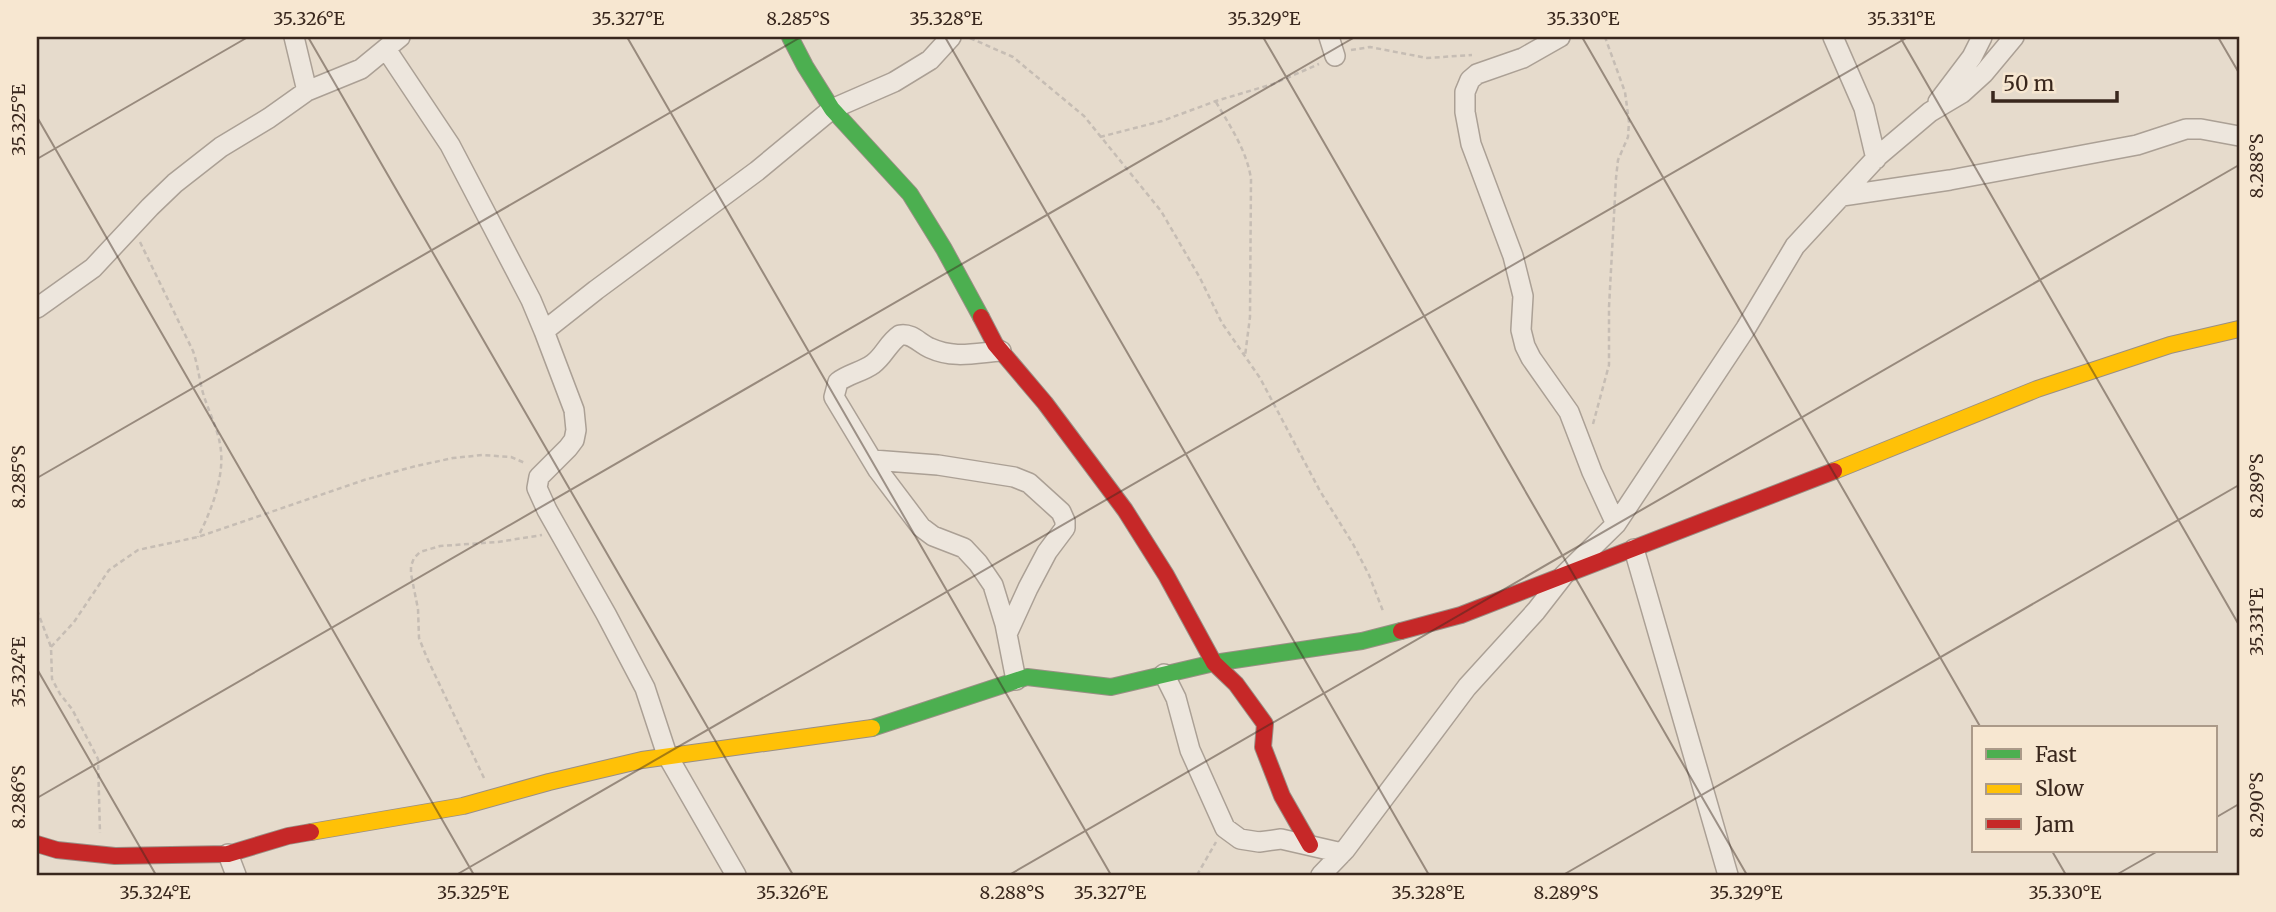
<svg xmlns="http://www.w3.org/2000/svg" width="2276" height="912" font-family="Merriweather,serif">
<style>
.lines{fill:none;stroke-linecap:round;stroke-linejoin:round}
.street-casing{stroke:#aba095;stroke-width:22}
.fast-casing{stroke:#9a8f85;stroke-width:18}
.slow-casing{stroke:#9a8f85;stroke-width:18}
.jam-casing{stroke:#9a8f85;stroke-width:18}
.path{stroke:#c6bdb4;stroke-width:2.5;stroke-dasharray:5 3.5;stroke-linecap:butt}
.street{stroke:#ede6dd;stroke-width:19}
.fast{stroke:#4caf50;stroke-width:16}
.slow{stroke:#ffc107;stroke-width:16}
.jam{stroke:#c62828;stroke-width:16}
.ticks{fill:none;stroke:#39271d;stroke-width:2;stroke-opacity:0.45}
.neatline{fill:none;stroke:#39271d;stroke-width:2.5}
.ticks-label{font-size:18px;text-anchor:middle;fill:#39271d}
</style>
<rect width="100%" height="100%" fill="#e6dbcc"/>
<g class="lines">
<g class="street-casing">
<path id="street" d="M294 37 307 91
M1329 37 1335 56
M1560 37 1523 58 1477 74 1470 80 1465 92V112L1471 144 1513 256 1523 296 1521 330 1525 346 1531 358 1569 412 1592 472 1616 524
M1833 37 1864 108 1876 159
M386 49 450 145 531 300 544 331 574 410 576 430 574 440 568 448 539 477 537 488 547 510 606 614 645 688 667 755 736 875
M1938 102 1972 57 1982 37
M1842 196 1950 180 2137 145 2186 129H2201L2239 136
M37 308 93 268 150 207 175 183 221 147 269 118 307 91 361 69 400 37
M544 331 596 290 757 171 832 109 894 82 930 60 951 37
M1001 351C975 353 954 359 930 348 919 343 912 333 900 335 888 343 884 356 873 364 862 372 848 374 838 382L834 397 878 470 921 527 933 536 964 548 978 563 993 585 1005 624 1016 680
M873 460 938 465 1014 477 1029 483 1061 512 1065 521V528L1047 552 1028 588 1007 634
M1634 549 1728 875
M1164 674 1176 698 1190 750 1225 828 1240 839 1259 842 1281 839 1342 853
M228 854 236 875
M1321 875 1345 850 1467 687 1536 611 1564 575 1616 524 1746 328 1795 246 1878 156 1930 112 1962 93 1984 73 2014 37"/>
</g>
<g class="fast-casing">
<path id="fast" d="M790 37 805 66 832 109 910 194 944 249 981 317
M872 728 1027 677 1111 687 1214 663 1362 641 1401 631"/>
</g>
<g class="slow-casing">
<path id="slow" d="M1834 471 2037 389 2170 345 2239 329
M311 832 463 806 549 782 642 760 872 728"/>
</g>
<g class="jam-casing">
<path id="jam" d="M981 317 995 344 1045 403 1125 510 1166 575 1214 663 1236 684 1265 724 1263 747 1282 796 1310 845
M1401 631 1461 615 1834 471
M37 844 57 850 115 856 228 854 288 836 311 832"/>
</g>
<path class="path" d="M970 38 1013 57 1084 116 1161 211 1200 278 1222 323 1260 378 1320 491 1353 544 1369 575 1383 611
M1351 50 1370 47 1427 58 1472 55
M1216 102C1230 126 1247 151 1251 179L1250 317 1245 356
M1100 137 1162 121 1216 101 1273 84 1319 64
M140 242 193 351C198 365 199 379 203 393 208 410 217 427 220 444 226 475 211 511 198 537
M1593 424 1609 365V307L1616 178 1618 160 1628 137 1629 122 1625 92 1605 37
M37 610 51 647 52 679 60 694 72 709 98 759 100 833
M51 647 74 622 109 570 138 550 198 537 364 480 416 466 453 458 482 455 511 457 525 463
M484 778 427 658 419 638 418 609 411 574V566L414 558 420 552 440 546 498 542 542 535
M1197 875 1216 842"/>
<use href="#street" class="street"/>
<use href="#fast" class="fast"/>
<use href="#slow" class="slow"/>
<use href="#jam" class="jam"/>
</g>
<path class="ticks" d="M308 37 793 875M627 37 1111 875M945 37 1429 875M1263 37 1747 875M1582 37 1981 728M1900 37 2239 625M2218 37 2239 73M37 117 474 875M37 159 248 37M37 478 801 37M37 669 156 875M37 798 1355 37M2215 818 2239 804M2052 851 2066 875M456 875 1908 37M1009 875 2239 165M1563 875 2239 485M2116 875 2158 851"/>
<rect width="2276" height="912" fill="none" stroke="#f7e7d1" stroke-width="77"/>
<rect x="1972" y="726" width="245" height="126" fill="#f7e7d1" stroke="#ab9a89" stroke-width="2"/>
<rect x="1986" y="749" width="35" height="10" fill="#4caf50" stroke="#ab9a89" stroke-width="2"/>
<text x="2035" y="762" font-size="21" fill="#39271d">Fast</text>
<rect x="1986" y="784" width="35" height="10" fill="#ffc107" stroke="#ab9a89" stroke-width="2"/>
<text x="2035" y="796" font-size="21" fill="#39271d">Slow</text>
<rect x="1986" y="819" width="35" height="10" fill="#c62828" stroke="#ab9a89" stroke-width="2"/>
<text x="2035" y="832" font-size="21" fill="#39271d">Jam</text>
<path d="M1993 91v10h124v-10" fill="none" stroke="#39271d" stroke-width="3.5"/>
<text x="2003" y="91" font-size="21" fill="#39271d" stroke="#f7e7d1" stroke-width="5" paint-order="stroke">50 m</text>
<rect x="38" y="38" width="2200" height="836" class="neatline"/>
<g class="ticks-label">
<text x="309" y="25">35.326°E</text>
<text x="628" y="25">35.327°E</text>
<text x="798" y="25">8.285°S</text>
<text x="946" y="25">35.328°E</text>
<text x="1264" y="25">35.329°E</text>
<text x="1583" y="25">35.330°E</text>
<text x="1901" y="25">35.331°E</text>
<text transform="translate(19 120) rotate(-90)" y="6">35.325°E</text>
<text transform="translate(2257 166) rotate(-90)" y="6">8.288°S</text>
<text transform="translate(19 477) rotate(-90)" y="6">8.285°S</text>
<text transform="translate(2257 486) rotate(-90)" y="6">8.289°S</text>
<text transform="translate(2257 622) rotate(-90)" y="6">35.331°E</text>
<text transform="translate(19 672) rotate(-90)" y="6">35.324°E</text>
<text transform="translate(19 797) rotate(-90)" y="6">8.286°S</text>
<text transform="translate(2257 805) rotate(-90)" y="6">8.290°S</text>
<text x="155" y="899">35.324°E</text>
<text x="473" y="899">35.325°E</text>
<text x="792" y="899">35.326°E</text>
<text x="1012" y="899">8.288°S</text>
<text x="1110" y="899">35.327°E</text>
<text x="1428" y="899">35.328°E</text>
<text x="1566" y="899">8.289°S</text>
<text x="1746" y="899">35.329°E</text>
<text x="2065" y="899">35.330°E</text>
</g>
</svg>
